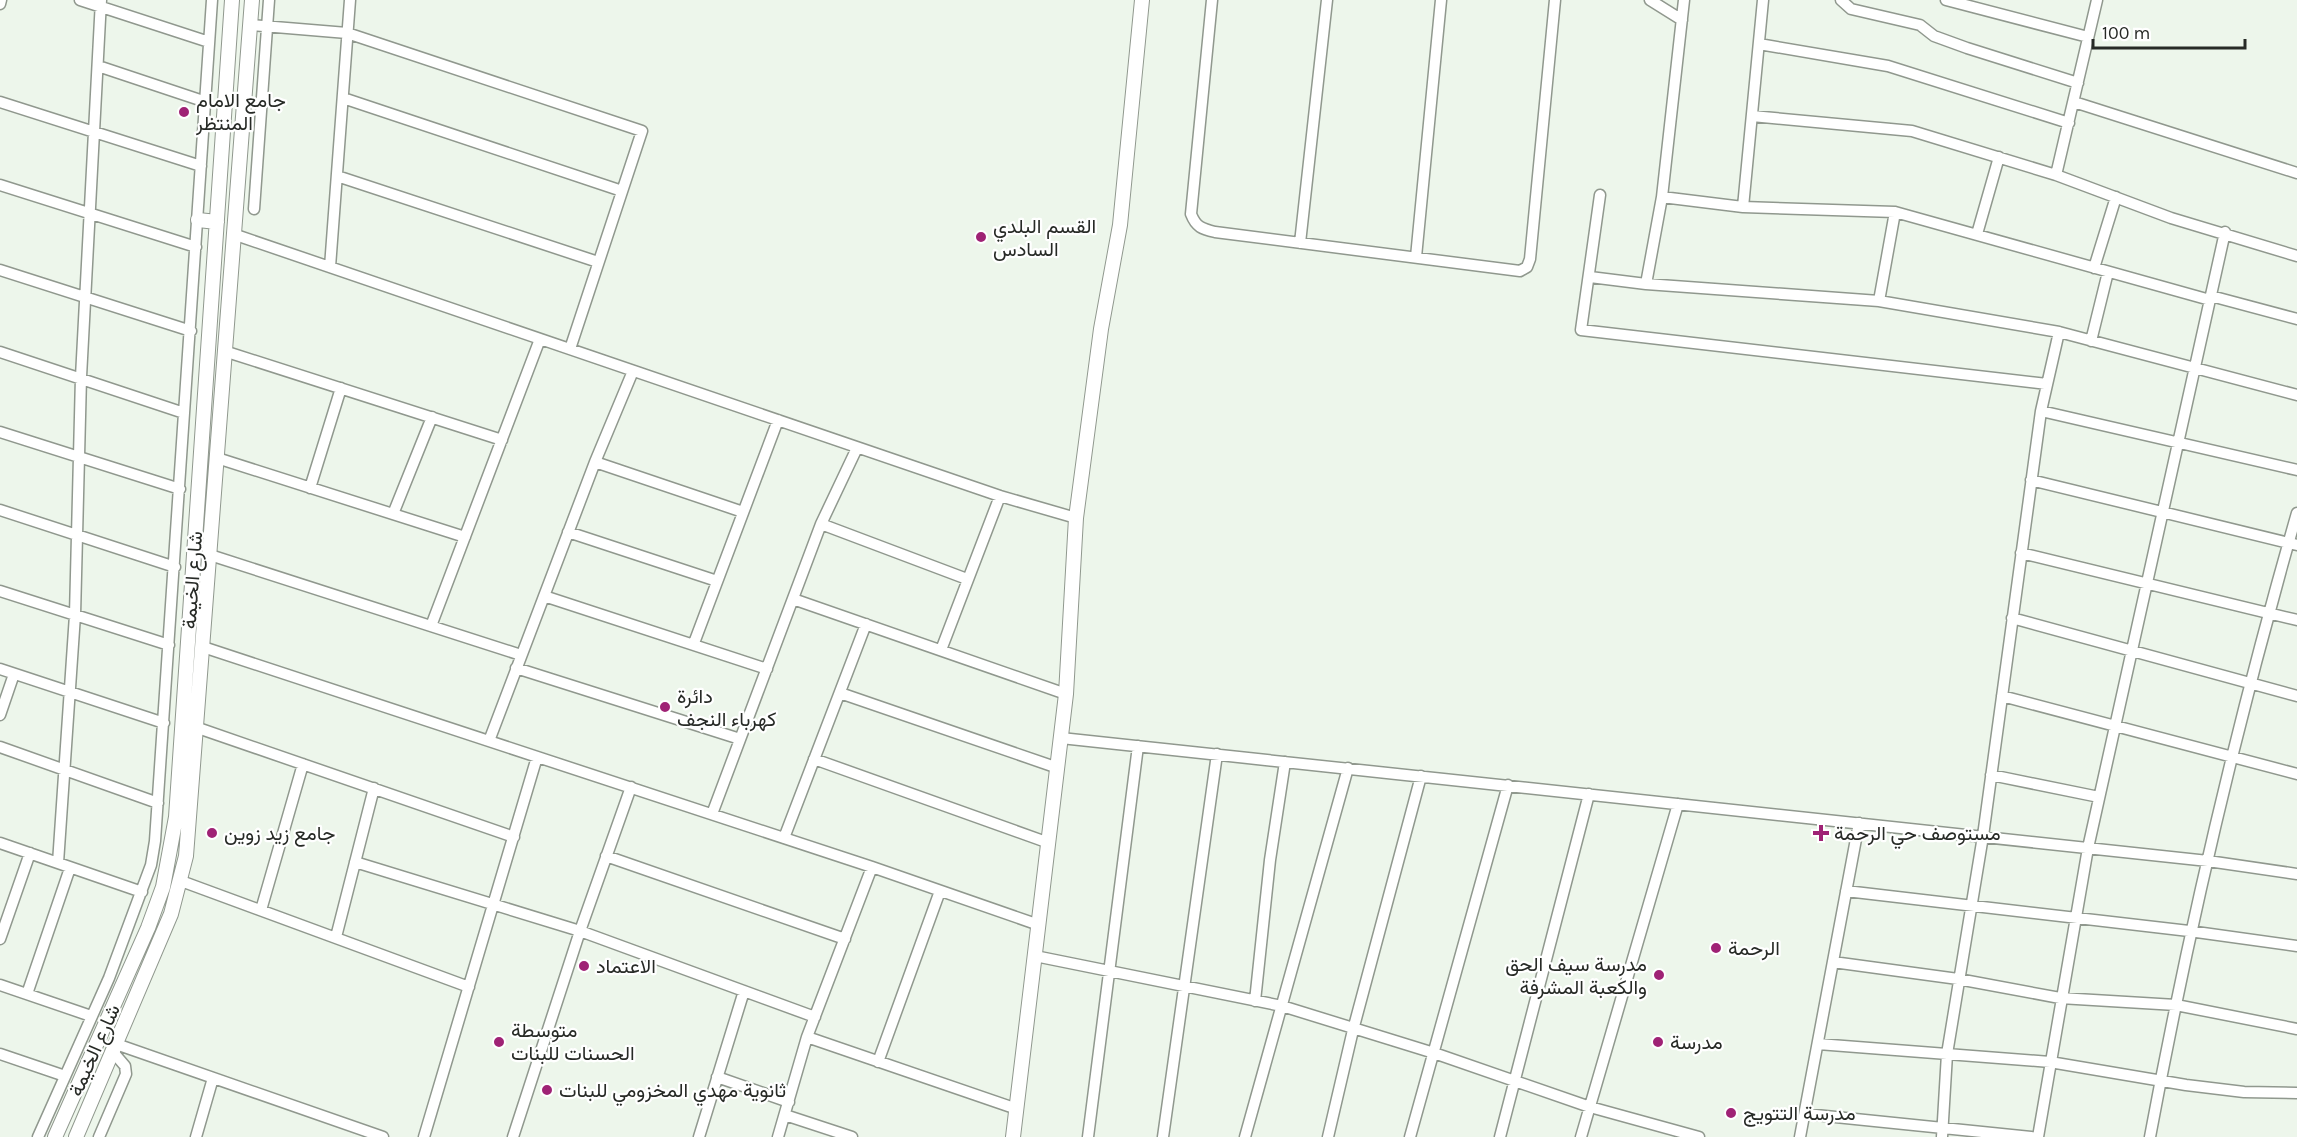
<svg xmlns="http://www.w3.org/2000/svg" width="2297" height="1137" font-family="Karla,Vazirmatn,sans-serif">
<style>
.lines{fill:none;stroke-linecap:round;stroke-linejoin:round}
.minor-casing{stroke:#90988e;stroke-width:13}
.tertiary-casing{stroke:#90988e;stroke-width:16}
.minor{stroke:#fff;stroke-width:10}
.tertiary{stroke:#fff;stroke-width:14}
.poi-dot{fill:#9f2275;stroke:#fff;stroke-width:2}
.labels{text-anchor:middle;stroke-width:4.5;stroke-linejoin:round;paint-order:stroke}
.poi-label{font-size:20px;fill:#272a26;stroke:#fff;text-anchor:start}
.street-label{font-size:20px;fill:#272a26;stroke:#fff}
</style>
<rect width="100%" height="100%" fill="#edf6eb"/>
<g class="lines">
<g class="minor-casing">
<path id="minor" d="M80 0 209 42
M1212 0 1191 214C1196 227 1202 229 1215 232L1520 271 1527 267 1530 259 1555 0
M1650 0 1682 20
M1841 0 1851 9 1920 25 1934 36 1967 48 2078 83
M1946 0 2088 37
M0 4 1 0
M250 25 347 33 642 131 570 349
M1759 44 1888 66 2069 123
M98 66 206 102
M343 98 622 191
M0 102 201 166
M2074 102 2297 173
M1752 116 1912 131 2056 175 2171 218 2297 256
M2056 175 2097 0
M337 176 598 262
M0 185 196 247
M1600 195 1581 330 2047 384
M1662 197 1743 207 1895 212 2210 300
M1743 207 1763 0
M254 209 269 0
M233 234 1000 496 1076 518
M1977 234 1999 157
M1300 243 1327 0
M1416 257 1441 0
M330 267 350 0
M2094 268 2116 197
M0 270 191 331
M1590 277 1646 284 1879 301 2059 332 2297 395
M1646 284 1662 197 1684 0
M2211 296 2297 319
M1879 301 1895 212
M2091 341 2108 272
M224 351 502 440
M0 352 184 413
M2041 411 2297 470
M0 432 180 489
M217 458 465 537
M595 462 743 512
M2031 480 2297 545
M310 488 341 388
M0 510 175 567
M393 514 432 417
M821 524 967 579
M568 532 717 581
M2021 553 2297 620
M210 555 521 655
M0 591 169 645
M544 596 767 669
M793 599 1066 694
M2012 618 2297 696
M431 626 540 339
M694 643 778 420
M203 647 872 867 1039 925
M941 650 1000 496
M516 668 740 739
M0 669 164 723
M840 693 1058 768
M2002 696 2297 774
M0 715 14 674
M198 728 514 837
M1061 738 2208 861 2297 874
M489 741 595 462 633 371
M0 747 158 803
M814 759 1049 843
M1991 775 2099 797
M712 814 821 524 857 448
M784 838 866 624
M0 843 142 892
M606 856 845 939
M355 862 580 931 815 1017
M58 863 75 615 81 377 101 0
M181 881 469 987
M1846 891 2189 931 2297 946
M261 910 303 764
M336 937 374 788
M0 939 30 853
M1035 956 1282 1006 1434 1053 1590 1107 1699 1137
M1833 962 1958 979 2060 998 2176 1005 2297 1029
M0 985 91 1016
M27 994 70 868
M1255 1001 1270 860 1285 762
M807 1037 1017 1109
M116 1044 383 1137
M1818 1044 2050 1062 2186 1085 2244 1092 2297 1093
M0 1054 65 1076
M878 1062 940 891
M717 1077 789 1102
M1806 1114 2031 1137
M785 1115 852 1137
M38 1137 109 978 151 865 155 841 212 0
M99 1137 126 1074 125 1066 113 1052
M196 1137 213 1078
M424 1137 537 757
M513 1137 580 931 631 787
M699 1137 744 991
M778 1137 807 1037 872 867
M1088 1137 1138 746
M1163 1137 1217 754
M1245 1137 1348 768
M1328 1137 1353 1030 1421 776
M1410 1137 1508 785
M1500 1137 1589 794
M1581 1137 1678 804
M1800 1137 1859 823
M1942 1137 1947 1054 1983 836 2041 411 2059 332
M2038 1137 2088 848 2225 232
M2150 1137C2189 927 2238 719 2297 513"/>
</g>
<g class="tertiary-casing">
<path id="tertiary" d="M198 220 217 222
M55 1137 148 928 163 887 176 817 232 0
M76 1137 171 914 186 856 252 0
M1013 1137 1066 694 1076 518 1101 329 1120 225 1142 0"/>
</g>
<use href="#minor" class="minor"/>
<use href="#tertiary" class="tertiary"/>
</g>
<g class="poi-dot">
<circle cx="184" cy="112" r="6"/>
<circle cx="981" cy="237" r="6"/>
<circle cx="665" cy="707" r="6"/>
<circle cx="212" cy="833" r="6"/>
<path d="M1818 824h6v6h6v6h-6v6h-6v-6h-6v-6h6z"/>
<circle cx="1716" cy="948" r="6"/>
<circle cx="584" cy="966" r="6"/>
<circle cx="1659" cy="975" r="6"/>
<circle cx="499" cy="1042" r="6"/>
<circle cx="1658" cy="1042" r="6"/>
<circle cx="547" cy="1090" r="6"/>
<circle cx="1731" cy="1113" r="6"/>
</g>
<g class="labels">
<g class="poi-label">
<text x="196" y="107">جامع الامام<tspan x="196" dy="23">المنتظر</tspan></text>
<text x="993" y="233">القسم البلدي<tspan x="993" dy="23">السادس</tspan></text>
<text x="677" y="703">دائرة<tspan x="677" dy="23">كهرباء النجف</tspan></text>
<text x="224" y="840">جامع زيد زوين</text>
<text x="1834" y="840">مستوصف حي الرحمة</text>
<text x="1728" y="955">الرحمة</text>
<text x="1647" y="971" text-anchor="end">مدرسة سيف الحق<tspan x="1647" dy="23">والكعبة المشرفة</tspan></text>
<text x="596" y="973">الاعتماد</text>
<text x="511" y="1037">متوسطة<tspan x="511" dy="23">الحسنات للبنات</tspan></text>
<text x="1670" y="1049">مدرسة</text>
<text x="559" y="1097">ثانوية مهدي المخزومي للبنات</text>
<text x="1743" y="1120">مدرسة التتويج</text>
</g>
<g class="street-label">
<text transform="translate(192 580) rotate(-86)" y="7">شارع الخيمة</text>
<text transform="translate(94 1050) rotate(-66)" y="7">شارع الخيمة</text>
</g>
</g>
<path d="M2093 39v9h152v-9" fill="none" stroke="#272a26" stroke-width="3"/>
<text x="2102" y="39" font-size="18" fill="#272a26" stroke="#ffffff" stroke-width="4.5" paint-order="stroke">100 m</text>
</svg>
